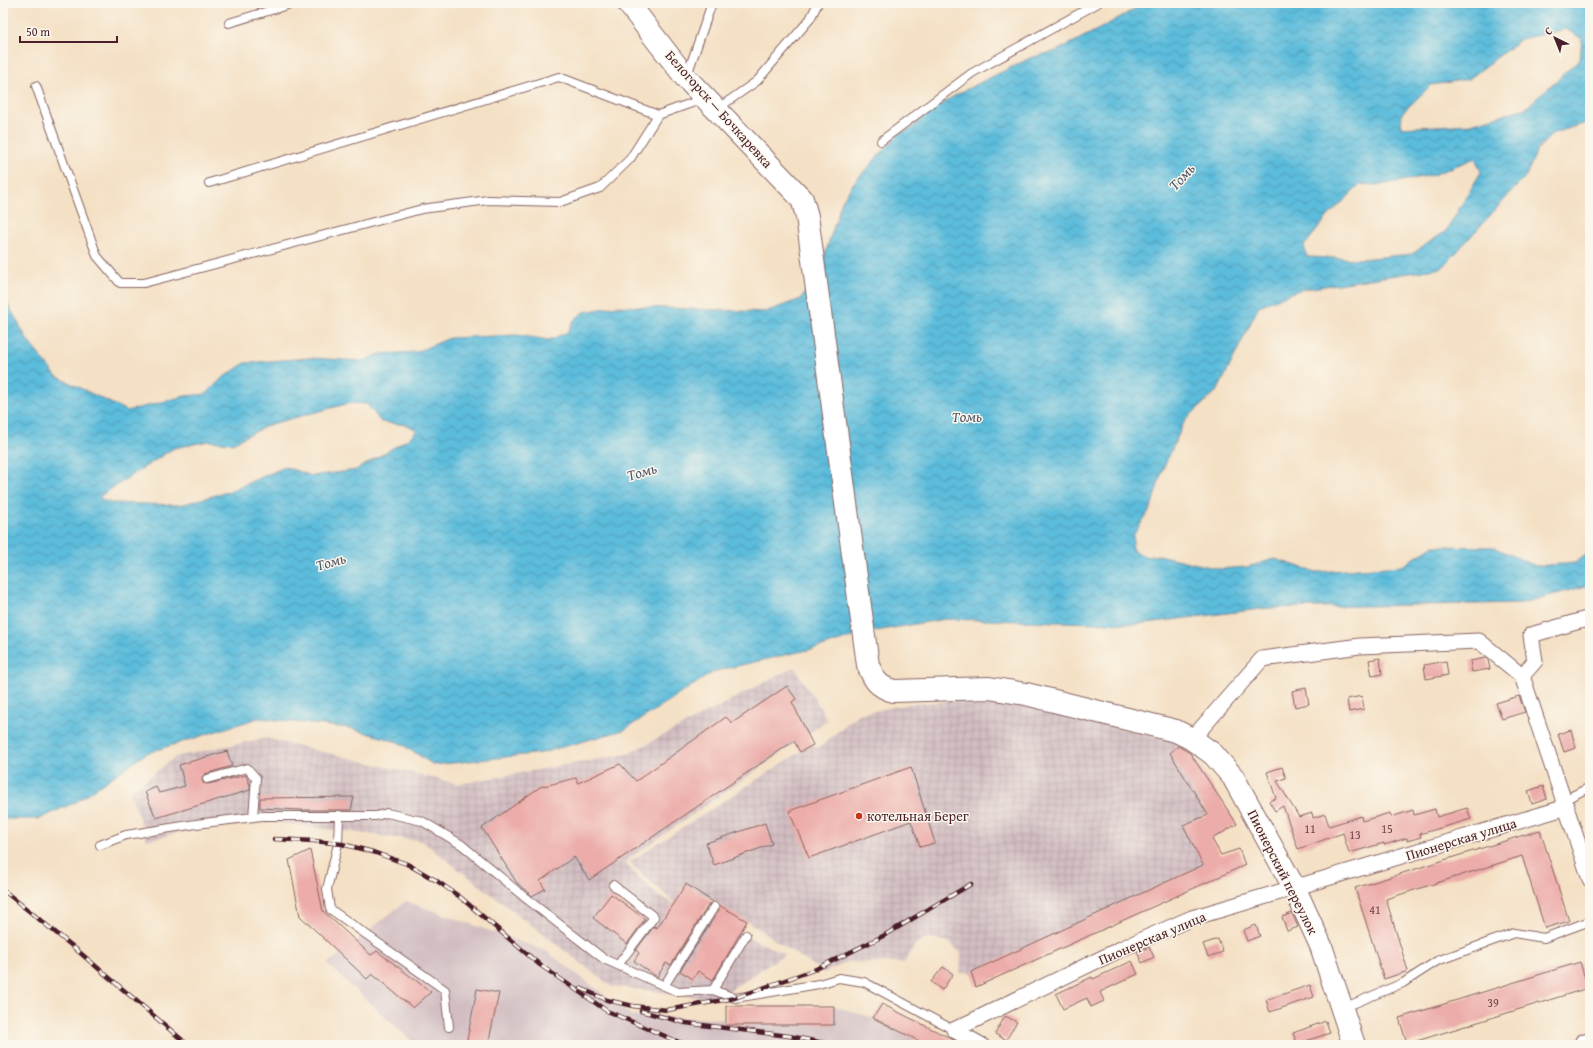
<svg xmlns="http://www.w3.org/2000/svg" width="1593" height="1048" font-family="'Gentium Book Plus',serif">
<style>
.industrial{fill:url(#industrial-grid)}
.railway{fill:#d2bec2}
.water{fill:url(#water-waves);stroke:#536e83;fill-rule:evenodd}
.building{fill:#ecaca9}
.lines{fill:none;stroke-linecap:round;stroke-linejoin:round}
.lane-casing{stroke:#866361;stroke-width:10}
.street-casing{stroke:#866361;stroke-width:17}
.secondary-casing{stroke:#866361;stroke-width:24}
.lane{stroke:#fff;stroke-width:8}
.street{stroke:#fff;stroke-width:15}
.secondary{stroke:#fff;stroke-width:22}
.rail-casing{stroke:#4a1f2b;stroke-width:4.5}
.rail{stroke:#fbf7ec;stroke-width:3;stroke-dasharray:9;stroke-linecap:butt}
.poi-dot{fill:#c8321e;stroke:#fbf7ec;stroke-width:1.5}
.labels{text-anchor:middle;stroke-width:3;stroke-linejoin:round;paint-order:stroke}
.number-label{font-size:12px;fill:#72424a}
.street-label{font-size:14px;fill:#4a1f2b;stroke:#fbf7ec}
.poi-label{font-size:14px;fill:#4a1f2b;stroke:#fbf7ec;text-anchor:start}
.water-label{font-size:15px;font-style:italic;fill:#505669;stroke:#fbf7ec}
</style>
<defs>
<pattern id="industrial-grid" width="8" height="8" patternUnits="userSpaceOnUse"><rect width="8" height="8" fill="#d2bec2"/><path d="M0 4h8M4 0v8" fill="none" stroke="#b6a3a7"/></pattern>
<pattern id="water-waves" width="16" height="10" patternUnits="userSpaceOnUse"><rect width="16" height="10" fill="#5cbcdb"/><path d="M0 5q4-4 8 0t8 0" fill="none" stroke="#4e98b2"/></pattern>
</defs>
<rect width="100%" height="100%" fill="#fbf7ec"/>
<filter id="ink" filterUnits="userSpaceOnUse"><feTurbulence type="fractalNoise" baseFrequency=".025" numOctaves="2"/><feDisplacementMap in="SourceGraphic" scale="8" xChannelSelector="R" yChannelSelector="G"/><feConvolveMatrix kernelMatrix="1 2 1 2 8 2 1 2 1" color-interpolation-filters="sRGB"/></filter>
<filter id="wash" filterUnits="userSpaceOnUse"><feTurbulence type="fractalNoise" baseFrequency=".012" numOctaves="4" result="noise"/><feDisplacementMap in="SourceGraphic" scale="16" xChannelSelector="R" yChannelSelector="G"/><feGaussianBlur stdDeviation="0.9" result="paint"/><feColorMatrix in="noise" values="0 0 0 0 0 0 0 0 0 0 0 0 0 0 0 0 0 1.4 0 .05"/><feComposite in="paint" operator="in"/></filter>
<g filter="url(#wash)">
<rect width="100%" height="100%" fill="#f4e0c4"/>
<path class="industrial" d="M794 667 828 720 624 862 658 896 785 954 716 999 611 986 422 841 272 822 191 830 147 840 130 792 175 757 265 738 458 784 628 754Z
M994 698 1183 743 1170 753 1206 813 1201 817 1183 825 1203 865 971 972 960 973 961 953 949 942 929 938 916 944 904 963 847 962 824 973 747 921 686 884 674 902 629 862 800 752 813 745 819 748 858 714 910 704Z"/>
<path class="railway" d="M406 901 546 951 632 1016 722 1019 726 1025H834V1006L873 1018 927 1045H416L327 964Z"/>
<path class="water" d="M1145 3H1590V122L1553 133 1537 150 1526 176 1442 268 1299 290 1259 306 1218 390 1185 420 1162 471 1151 508 1134 534 1132 550 1147 557 1158 555 1219 569 1247 567 1275 559 1316 572 1402 566 1433 546 1493 547 1536 566 1575 563 1586 555H1590V585L1522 603 1268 608 1138 624 944 619 876 631 849 638 825 646 715 671 624 730 541 753 434 765 398 742 350 728 258 718 147 753 76 802 39 819H3V295L28 341 56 376 127 411 185 396 206 394 221 379 245 363 309 358 364 361 379 354 416 352 450 338 516 335 549 340 568 332 574 320 584 312 617 306 765 312 801 299 825 264 824 257 842 201 855 181 900 133 911 129 928 113 957 94 1030 58 1056 51 1101 28ZM1566 29 1582 39 1580 59 1526 108 1471 124 1401 128 1402 113 1431 85 1469 79 1521 39ZM1475 158 1481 172 1446 231 1412 254 1361 259 1307 257 1304 246 1329 215 1361 184 1380 185 1433 175ZM350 403 367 404 381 422 407 425 417 430 408 439 356 470 312 476 285 467 227 492 180 505 111 503 102 500 100 496 174 448 209 441 232 443 271 424Z"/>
<g id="blocks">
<path class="building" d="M1380 658 1382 674 1372 676 1369 660Z
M1486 658 1488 660 1490 669 1472 672 1470 661Z
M1446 661 1448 675 1426 679 1424 665Z
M787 686 796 699 792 702 813 745 800 752 794 741 589 880 574 857 540 881 545 889 532 896 517 883 482 828 540 787 576 778 578 783 620 764 636 781 726 717 732 723Z
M1306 688 1309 704 1295 707 1292 691Z
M1362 696 1364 709 1349 712 1347 699Z
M1519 696 1525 712 1502 719 1496 703Z
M1571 730 1576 748 1564 752 1558 734Z
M1178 746 1190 753 1237 824 1212 839 1221 855 1239 849 1245 865 976 987 971 972 1203 865 1183 825 1208 815 1170 753Z
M227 751 232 766 205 774 202 778 203 783 208 784 246 775 250 785V790L156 818 145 792 156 787 159 793 185 786 179 765Z
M911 767 935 843 920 847 911 821 809 858 789 811Z
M1282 767 1286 778 1277 781 1299 817 1312 813 1313 818 1325 814 1329 826 1361 816 1362 821 1390 813 1391 817 1413 810 1414 815 1435 809 1437 817 1467 808 1471 819 1420 834 1421 837 1407 841V838L1384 845V843L1349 853 1343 833 1298 849 1283 806 1275 811 1269 801 1276 798 1267 772Z
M1543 786 1547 799 1532 804 1528 791Z
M354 797 351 810H300L260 808V798Z
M765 823 772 844 714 865 706 843Z
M1540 830 1569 921 1545 928 1522 856 1386 899 1408 971 1384 979 1355 888Z
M310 850 323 911 371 955 377 951 431 992 413 1008 372 974 367 979 300 916 289 860Z
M686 884 713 902 709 904 671 965 666 963 657 977 634 961 639 953 636 950 654 926 657 928Z
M611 894 645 919 627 944 593 918Z
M719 905 747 921 713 980 698 971 693 979 680 971 719 910Z
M1292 913 1298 927 1287 931 1282 917Z
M1256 925 1260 936 1247 941 1243 930Z
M1218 939 1223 952 1208 957 1203 944Z
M1149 947 1154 957 1142 963 1137 952Z
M1132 961 1138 974 1100 992 1104 1001 1091 1007 1087 998 1063 1009 1056 994 1092 977 1093 979Z
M1580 962 1588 988 1407 1044 1399 1018Z
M943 967 953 974 942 990 931 982Z
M1310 985 1314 997 1270 1012 1266 1000Z
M477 989 499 993 488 1045H466Z
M882 1004 948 1037 962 1045H927L873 1018Z
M726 1006H834V1025H726Z
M1005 1016 1017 1022 1006 1040 995 1034Z
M1326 1021 1330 1033 1297 1044 1293 1033Z"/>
</g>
</g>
<g filter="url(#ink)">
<use href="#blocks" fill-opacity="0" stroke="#866361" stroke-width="1"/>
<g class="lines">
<g class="lane-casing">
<path id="lane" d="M229 23 294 3
M687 75 712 3
M36 86 97 256 120 283H144L422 209 488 200 560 202 600 188 630 159 658 115
M717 109 757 81 810 19 818 3
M881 141 972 73 1098 3
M209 183 559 77 658 115 703 99
M207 779 247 768 256 778 253 817
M1564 800 1590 787
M339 815 338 844 327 889 330 909 445 990 449 1027
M100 845 126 835 196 824 262 816H376L387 813 422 821 462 845 523 896 604 959 678 992 713 990 735 998 819 984 839 978 864 982 954 1030
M613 885 654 917 618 965
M664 986 714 907
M713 990 746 935
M1343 1008 1403 983 1437 961 1514 933 1544 938 1590 921"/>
</g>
<g class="street-casing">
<path id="street" d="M1522 676 1590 879
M1192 739 1262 659 1360 646 1479 641 1522 676 1535 661 1531 635 1590 618
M954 1030 1123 948 1192 918 1567 807
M954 1030 981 1045"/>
</g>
<g class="secondary-casing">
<path id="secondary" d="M628 3 686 78 802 199 807 216 868 665C874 680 878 687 894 691L989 688 1026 694 1176 731 1192 739 1213 754 1233 777 1295 889 1321 946 1354 1045
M1585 1045 1590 1043"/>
</g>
<use href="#lane" class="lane"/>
<use href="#street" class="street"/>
<use href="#secondary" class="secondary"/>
<g class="rail-casing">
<path id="rail" d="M274 839 314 841 342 844 373 852 407 864 437 881 460 897 540 965 607 1011 681 1043 689 1045
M3 890 71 945 188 1045
M580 988 607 1000 633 1006 667 1010 735 998 816 969 885 935 971 884
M641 1011 686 1023 789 1036 834 1045"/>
</g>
<use href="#rail" class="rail"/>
</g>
</g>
<circle class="poi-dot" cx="859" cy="816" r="4"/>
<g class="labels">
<g class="number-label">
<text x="1310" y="833">11</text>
<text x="1387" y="833">15</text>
<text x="1355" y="839">13</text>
<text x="1375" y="914">41</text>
<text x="1493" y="1007">39</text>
</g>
<g class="street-label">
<text transform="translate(719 109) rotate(48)" y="5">Белогорск — Бочкаревка</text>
<text transform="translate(1461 839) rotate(-17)" y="5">Пионерская улица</text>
<text transform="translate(1283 872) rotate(63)" y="5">Пионерский переулок</text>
<text transform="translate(1152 938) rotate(-23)" y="5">Пионерская улица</text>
</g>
<g class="poi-label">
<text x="867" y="821">котельная Берег</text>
</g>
<g class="water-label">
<text transform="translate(1182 177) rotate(-47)" y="5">Томь</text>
<text x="967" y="422">Томь</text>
<text transform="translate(642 472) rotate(-16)" y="5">Томь</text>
<text transform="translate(331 562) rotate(-16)" y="5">Томь</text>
</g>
</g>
<rect width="1593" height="1048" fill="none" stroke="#fbf7ec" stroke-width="16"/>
<g transform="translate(1555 38) rotate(317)" stroke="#fbf7ec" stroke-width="3" paint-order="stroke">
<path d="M0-3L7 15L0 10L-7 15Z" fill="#4a1f2b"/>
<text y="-6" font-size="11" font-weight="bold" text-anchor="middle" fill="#4a1f2b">С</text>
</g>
<path d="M20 36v6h97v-6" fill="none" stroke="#4a1f2b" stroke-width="2"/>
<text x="26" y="36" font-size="12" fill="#4a1f2b" stroke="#fbf7ec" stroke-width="3" paint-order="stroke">50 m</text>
</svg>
